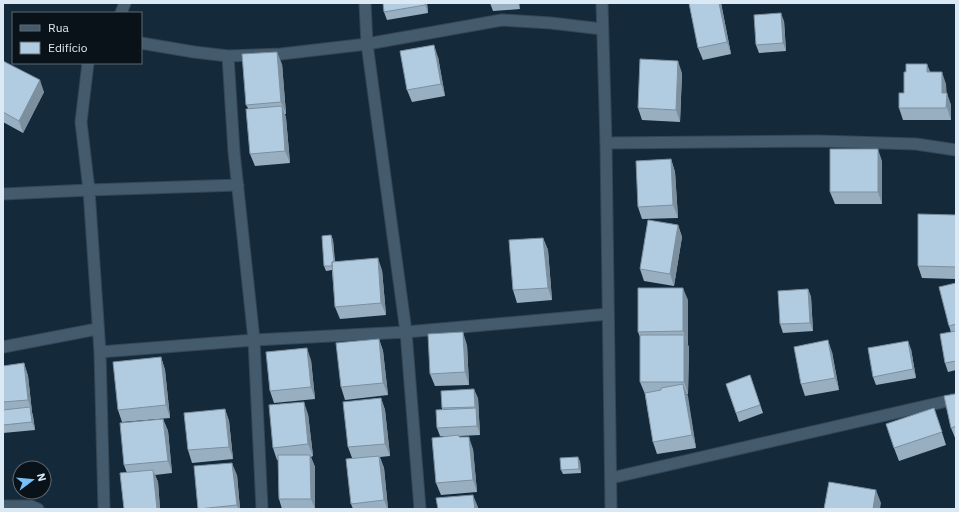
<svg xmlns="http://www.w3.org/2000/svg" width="959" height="512" font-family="'IBM Plex Sans',sans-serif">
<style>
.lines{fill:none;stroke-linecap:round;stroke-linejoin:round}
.minor-casing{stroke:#354654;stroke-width:13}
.secondary-casing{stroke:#354654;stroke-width:13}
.minor{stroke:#445b6e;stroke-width:11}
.secondary{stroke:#445b6e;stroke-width:11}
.wall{fill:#98afc2}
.shaded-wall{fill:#7c8f9e}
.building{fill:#b1cce1;stroke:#7c8f9e}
</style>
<rect width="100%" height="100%" fill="#142a3b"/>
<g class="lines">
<g class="minor-casing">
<path id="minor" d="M365 3 367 44 406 332 420 509
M121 13 125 3
M141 43 194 52 228 56 281 54 367 44 502 20 551 23 602 29
M228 56 234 152 254 340 262 509
M88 63 81 122 89 190 238 185
M606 143 818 141 916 144 956 150
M3 194 89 190 100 352 104 509
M3 347 97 329
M100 352 254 340 406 332 608 314
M611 478 956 399
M3 506H31L38 509"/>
</g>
<g class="secondary-casing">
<path id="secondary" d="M602 3 606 143 611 509"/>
</g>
<use href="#minor" class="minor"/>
<use href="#secondary" class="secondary"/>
</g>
<path class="wall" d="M427 3 428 13 387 20 384 12Z
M490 3H519L520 9 493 11Z
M689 3H721L731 54 703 60 698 48Z
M784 21 786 51 759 53 756 45Z
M438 57 445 96 412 102 407 90Z
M3 61 44 92 23 133 3 122Z
M282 64 286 114H285L286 118 290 163 255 166 250 154 248 108 246 105Z
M906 72H930L946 84V93L951 105V120H903L899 108 904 93Z
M682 73 680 122 642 120 638 108Z
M671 159 675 172 678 218 642 219 638 207Z
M882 161V204H835L830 192Z
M956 215V279L922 278 918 266Z
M678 225 682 237 674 286 644 281 640 269Z
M331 235 333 240 335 261 382 270 386 315 340 319 335 307 332 270 326 271 324 266Z
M543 238 548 250 552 300 517 303 513 290Z
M956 283V370L948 372 945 363 951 332 949 326Z
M808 289 811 297 813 331 783 333 780 324Z
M688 300V344H687L689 347 688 394H687L696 448 657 454 653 442 645 394 640 382V337L638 332Z
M379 339 383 351 388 395 345 400 341 387Z
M467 345 469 385 435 386 430 374Z
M911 349 916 378 876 385 873 377Z
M832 352 839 390 805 396 801 384Z
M161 357 165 370 170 418 122 422 118 410Z
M311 360 315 399 274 403 270 391Z
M24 363 28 376 32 412 33 416 35 430 3 433V366Z
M750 375 763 413 739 422 726 384Z
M956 394V440L951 428Z
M381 398 385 410 390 456 380 457 384 468 388 509H353L351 504 352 458 348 447Z
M478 398 480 435 459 436 460 437 473 449 477 492 441 495 436 483 446 436H440L437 428 442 409V408Z
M225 409 229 421 233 459 192 463 188 450Z
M308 414 313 456 311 457 315 467V509H282L279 499 278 460H277L273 448Z
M163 419 168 431 172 473 155 475 158 482 160 509H124L127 473 124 465Z
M938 420 946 445 899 461 894 448Z
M580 461 581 473 563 474 561 470Z
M237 475 240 509H198Z"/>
<path class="shaded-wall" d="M425 3H427L428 13 425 5Z
M518 3H519L520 9Z
M719 3H721L731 54 727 42Z
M781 13 784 21 786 51 783 43Z
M434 45 438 57 445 96 441 84Z
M277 52 282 64 286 114 281 102Z
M678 61 682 73 680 122 676 110Z
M927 64 932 76 927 72Z
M942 72 946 84 947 98V93L951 105V120L942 93Z
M40 80 44 92 23 133 19 121Z
M282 106 286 118 290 163 285 151Z
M878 149 882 161V204L878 192Z
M671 159 675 172 678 218 673 205Z
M678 225 682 237 674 286 670 274Z
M331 235 333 240 335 270 334 266Z
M543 238 548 250 552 300 548 288Z
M378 258 382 270 386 315 381 303Z
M683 288 688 300V344L683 331Z
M808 289 811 297 813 331 810 323Z
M463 332 467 345 469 385 465 372Z
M684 335 689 347 688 394 684 382Z
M379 339 383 351 388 395 383 383Z
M828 340 832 352 839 390 835 378Z
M908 341 911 349 916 378 913 369Z
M307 348 311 360 315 399 311 387Z
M161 357 165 370 170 418 166 405Z
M24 363 28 376 32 412 28 400Z
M683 384 688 396 696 448 692 435Z
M474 389 478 398 480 435 477 426Z
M381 398 385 410 390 456 385 444Z
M304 402 308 414 313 456 308 444Z
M30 407 33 416 35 430 32 422Z
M225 409 229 421 233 459 229 447Z
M163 419 168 431 172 473 168 461Z
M469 437 473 449 477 492 473 480Z
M310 455 315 467V509L311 499Z
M379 456 384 468 388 509H387L384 500Z
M578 457 580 461 581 473 579 469Z
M232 463 237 475 240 509H238L237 505Z
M153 470 158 482 160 509H157Z
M876 490 881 503 880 509H873Z
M473 495 478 507V509H475Z"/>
<path class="building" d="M383 3H425V5L384 12Z
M689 3H719L727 42 698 48Z
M781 13 783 43 756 45 754 15Z
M434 45 441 84 407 90 400 51Z
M277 52 281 102 246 105 242 54Z
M640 59 678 61 676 110 638 108Z
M3 61 40 80 19 121 3 112Z
M906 64H927V72H942V93H947L946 108H899V93H904V72H906Z
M282 106 285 151 250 154 246 109Z
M830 149H878V192H830Z
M671 159 673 205 638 207 636 161Z
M918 214 956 215V267L918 266Z
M648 220 678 225 670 274 640 269Z
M331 235 334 261 332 262V266H324L322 236Z
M543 238 548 288 513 290 509 240Z
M378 258 381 303 335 307 332 262Z
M956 283V324L949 326 939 287Z
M638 288H683V331L638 332Z
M808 289 810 323 780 324 778 291Z
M956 331V361L945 363 940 334Z
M463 332 465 372 430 374 428 334Z
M640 335H684V382H640Z
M379 339 383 383 341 387 336 343Z
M828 340 835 378 801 384 794 347Z
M908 341 913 369 873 377 868 348Z
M307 348 311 387 270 391 266 352Z
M161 357 166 405 118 410 113 362Z
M24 363 28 400 3 402V366Z
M750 375 760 405 736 413 726 384Z
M683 384 692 435 653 442 645 393 661 390V388Z
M474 389 475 407 442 408 441 391Z
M956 394V426L951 428 944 396Z
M381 398 385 444 348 447 343 402Z
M304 402 308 444 273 448 269 405Z
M30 407 32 422 3 425V410Z
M476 408 477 426 437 428 436 410Z
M934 408 942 432 894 448 886 424Z
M225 409 229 447 188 450 184 413Z
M163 419 168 461 124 465 120 423Z
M459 435V437H469L473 480 436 483 432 438Z
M278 455H310L311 499H279Z
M379 456 384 500 351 504 346 459Z
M578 457 579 469 561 470 560 458Z
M232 463 237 505 198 509 194 466Z
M153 470 157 509H124L120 473Z
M829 482 876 490 873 509H824Z
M473 495 475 509H438L436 498Z"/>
<rect width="959" height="512" fill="none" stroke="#dbe9f4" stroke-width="8"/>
<rect x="12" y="12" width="130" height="52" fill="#091219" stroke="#5d6871"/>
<rect x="20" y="25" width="20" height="6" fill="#445b6e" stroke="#5d6871"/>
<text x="48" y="32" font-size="12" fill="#dbe9f4">Rua</text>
<rect x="20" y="42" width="20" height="12" fill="#b1cce1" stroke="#5d6871"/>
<text x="48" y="52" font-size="12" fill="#dbe9f4">Edifício</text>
<g transform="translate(32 480) rotate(74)"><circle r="19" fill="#091219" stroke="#5d6871"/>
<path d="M0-3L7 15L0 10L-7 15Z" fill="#77bff7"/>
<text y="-6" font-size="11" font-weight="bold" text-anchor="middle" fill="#dbe9f4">N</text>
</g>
</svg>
